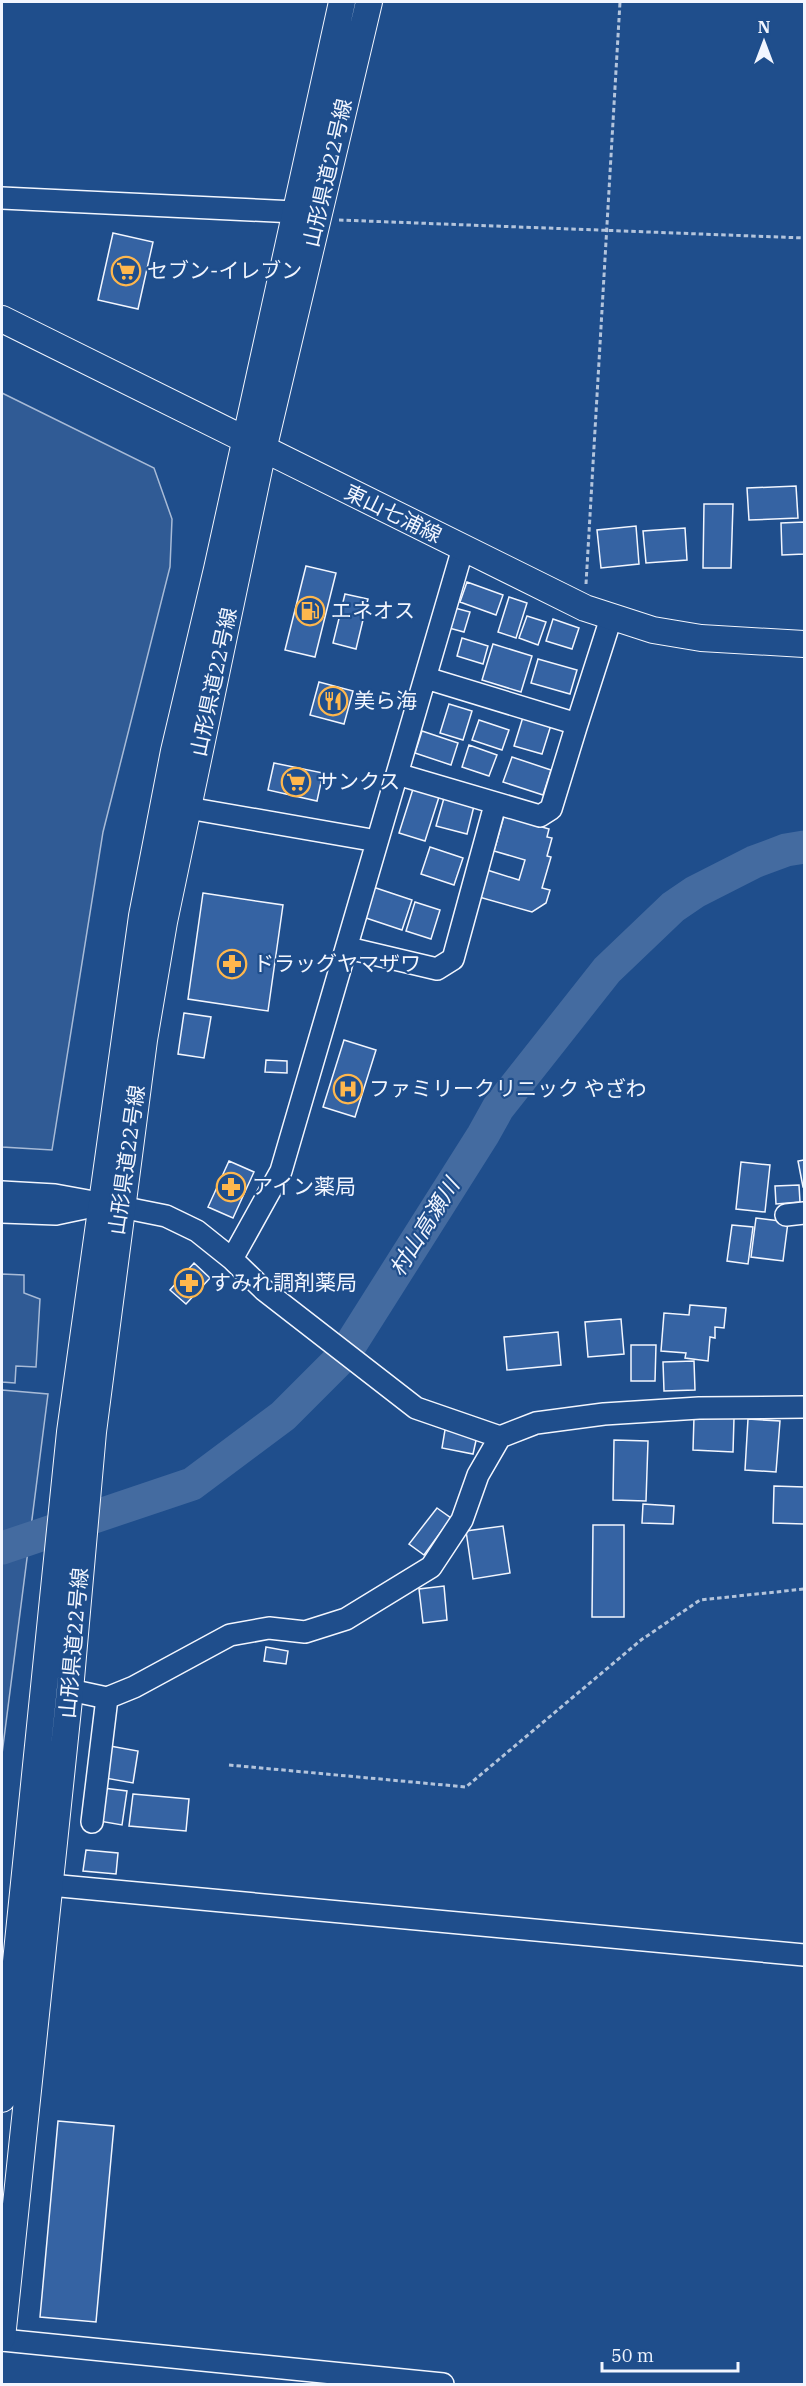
<svg xmlns="http://www.w3.org/2000/svg" width="806" height="2386" font-family="'IBM Plex Serif','Noto Sans JP',serif">
<style>
.built{fill:#305b95;stroke:#a8bbd7;stroke-width:1.5}
.lines{fill:none;stroke-linecap:round;stroke-linejoin:round}
.river{stroke:#446ba0;stroke-width:33}
.building{fill:#3563a3;stroke:#f2f6ff;stroke-width:1.5}
.minor-casing{stroke:#f2f6ff;stroke-width:24}
.major-casing{stroke:#f2f6ff;stroke-width:28}
.path{stroke:#b3c4dc;stroke-width:3;stroke-dasharray:4.5 3;stroke-linecap:butt}
.minor{stroke:#1f4e8c;stroke-width:21}
.major{stroke:#1f4e8c;stroke-width:26}
.labels{text-anchor:middle;stroke-width:4.5;stroke-linejoin:round;paint-order:stroke}
.street-label{font-size:21px;fill:#f2f6ff;stroke:#1f4e8c}
.poi-label{font-size:21px;fill:#f2f6ff;stroke:#1f4e8c;text-anchor:start}
.water-label{font-size:22px;font-style:italic;fill:#f2f6ff;stroke:#1f4e8c}
</style>
<rect width="100%" height="100%" fill="#1f4e8c"/>
<path class="built" d="M2 393 154 468 172 519 170 567 103 832 52 1150 2 1147Z
M2 1274 24 1275V1293L40 1299 36 1367 16 1366 15 1383 2 1382Z
M2 1390 48 1394 2 1754Z"/>
<g class="lines">
<path class="river" d="M2 1548 192 1484 283 1416 344 1355 483 1135 498 1108 607 970 673 907 695 892 754 862 786 850 804 847"/>
</g>
<path class="building" d="M113 233 153 242 138 309 98 300Z
M796 486 798 518 749 520 747 488Z
M704 504H733L731 568H703Z
M804 522V554L782 555 781 523Z
M636 526 639 564 601 568 597 530Z
M685 528 687 560 646 563 643 531Z
M306 566 336 573 315 657 285 650Z
M467 582 503 595 496 615 460 602Z
M345 594 368 599 356 649 333 643Z
M509 597 527 603 516 638 498 632Z
M455 608 470 612 464 632 449 628Z
M527 616 546 622 538 645 519 638Z
M553 619 579 628 572 649 546 641Z
M462 638 488 646 483 664 457 656Z
M493 644 532 656 521 692 482 680Z
M538 659 577 670 570 694 531 683Z
M319 682 353 691 344 724 310 715Z
M449 704 472 711 463 740 440 733Z
M523 717 551 725 542 754 514 746Z
M479 720 509 730 502 750 472 740Z
M422 731 458 743 451 765 415 753Z
M469 745 497 755 489 776 462 767Z
M512 757 551 770 543 795 503 782Z
M274 763 323 773 317 801 268 790Z
M413 789 439 797 425 841 399 833Z
M444 798 474 806 467 834 436 826Z
M504 816 549 829 547 837 552 838 547 856 551 857 542 888 550 890 546 903 532 912 479 897 487 870 519 880 525 860 494 851Z
M430 847 463 858 454 885 421 874Z
M373 887 412 900 402 930 363 917Z
M203 893 283 905 268 1011 188 999Z
M415 902 440 910 431 939 406 931Z
M184 1013 211 1017 204 1058 178 1054Z
M344 1040 376 1050 355 1117 323 1107Z
M266 1060 287 1061V1073L265 1072Z
M804 1160V1187H803L798 1161Z
M229 1161 254 1172 233 1218 208 1207Z
M741 1162 770 1165 765 1212 736 1209Z
M799 1185 800 1202 776 1204 775 1186Z
M756 1218 788 1222 783 1261 751 1257Z
M732 1225 753 1227 748 1264 727 1261Z
M194 1263 210 1278 186 1304 170 1290Z
M690 1305 726 1308 724 1328 715 1327V1338L710 1337 708 1361 685 1358 686 1353 661 1351 664 1313 689 1315Z
M621 1319 624 1354 588 1357 585 1322Z
M558 1332 561 1365 507 1370 504 1337Z
M631 1345H656L655 1381H631Z
M694 1361 695 1390 664 1391 663 1362Z
M694 1417 734 1418 733 1452 693 1450Z
M748 1419 780 1421 776 1472 745 1470Z
M445 1430 477 1436 473 1454 442 1448Z
M614 1440 648 1441 646 1501 613 1500Z
M774 1486 804 1487V1524L773 1523Z
M643 1504 674 1506 673 1524 642 1523Z
M437 1508 451 1518 424 1555 409 1544Z
M593 1525H624V1617H592Z
M503 1526 510 1573 473 1579 466 1531Z
M444 1586 447 1620 423 1623 419 1589Z
M266 1647 288 1651 286 1664 264 1661Z
M110 1746 138 1751 133 1783 105 1778Z
M103 1788 127 1791 122 1825 99 1821Z
M133 1794 189 1799 186 1831 129 1826Z
M86 1850 118 1853 116 1874 83 1871Z
M58 2121 114 2126 96 2322 40 2317Z"/>
<g class="lines">
<g class="minor-casing">
<path id="minor" d="M2 198 295 212
M426 678 577 724 611 618
M397 774 540 816 551 809 577 724
M188 808 377 841
M348 948 437 969 453 959 495 805
M2 1192 55 1195 121 1207 166 1216 197 1231 232 1259 264 1290 416 1408 500 1437 536 1423 604 1414 699 1408 804 1407
M2 1212 56 1214 94 1206
M786 1215 804 1213
M232 1259 281 1171 463 548
M70 1690 107 1698 134 1687 230 1635 269 1628 305 1632 346 1619 431 1567 462 1520 478 1475 500 1437
M92 1822 107 1698
M50 1885 804 1955
M2 2340 443 2384"/>
</g>
<g class="major-casing">
<path id="major" d="M2 319 585 608 653 630 701 638 804 644
M2 2099 70 1432 142 916 174 751 217 569 342 2
M2 2338 70 1690 93 1432 144 1040 164 922 263 450 369 2"/>
</g>
<path class="path" d="M339 220 804 238
M586 584 620 2
M229 1765 466 1787 641 1640 700 1600 804 1589"/>
<use href="#minor" class="minor"/>
<use href="#major" class="major"/>
</g>
<defs>
<g id="supermarket-ring" transform="scale(1.5)"><circle r="9.5" fill="#1f4e8c" stroke="#ffb74d" stroke-width="1.5"/><path d="M-6-5.5h2.5l.6 2H6L4.5 2H-2.5L-4.4-4H-6ZM-1.5 3.2a1.3 1.3 0 1 0 .1 0ZM3 3.2a1.3 1.3 0 1 0 .1 0Z" fill="#ffb74d"/></g>
<g id="fuel-ring" transform="scale(1.5)"><circle r="9.5" fill="#1f4e8c" stroke="#ffb74d" stroke-width="1.5"/><path d="M-5.5-6h7V0h2V4h1.3V-2.5L3-4.5l.8-.8L6-3V5H2.5V1h-1V6h-7ZM-4.2-4.7v3.2H.2V-4.7Z" fill="#ffb74d"/></g>
<g id="restaurant-ring" transform="scale(1.5)"><circle r="9.5" fill="#1f4e8c" stroke="#ffb74d" stroke-width="1.5"/><path d="M-5-6h1v4h1v-4h1v4h1v-4h1v5L-1.5 .5V6h-2V.5L-5-1ZM5-6V6H3V1.5H1.5Q1.5-4 5-6Z" fill="#ffb74d"/></g>
<g id="pharmacy-ring" transform="scale(1.5)"><circle r="9.5" fill="#1f4e8c" stroke="#ffb74d" stroke-width="1.5"/><path d="M-2-6h4v4h4v4h-4v4h-4v-4h-4v-4h4Z" fill="#ffb74d"/></g>
<g id="hospital-ring" transform="scale(1.5)"><circle r="9.5" fill="#1f4e8c" stroke="#ffb74d" stroke-width="1.5"/><path d="M-5-5h3v3.5h4V-5h3V5h-3V1.5h-4V5h-3Z" fill="#ffb74d"/></g>
</defs>
<g fill-rule="evenodd">
<use href="#supermarket-ring" x="126" y="271"/>
<use href="#fuel-ring" x="310" y="611"/>
<use href="#restaurant-ring" x="333" y="701"/>
<use href="#supermarket-ring" x="296" y="782"/>
<use href="#pharmacy-ring" x="232" y="964"/>
<use href="#hospital-ring" x="348" y="1089"/>
<use href="#pharmacy-ring" x="231" y="1187"/>
<use href="#pharmacy-ring" x="189" y="1283"/>
</g>
<g class="labels">
<g class="street-label">
<text transform="translate(328 173) rotate(-77)" y="7">山形県道22号線</text>
<text transform="translate(393 514) rotate(26)" y="7">東山七浦線</text>
<text transform="translate(214 682) rotate(-78)" y="7">山形県道22号線</text>
<text transform="translate(127 1160) rotate(-82)" y="7">山形県道22号線</text>
<text transform="translate(74 1643) rotate(-85)" y="7">山形県道22号線</text>
</g>
<g class="poi-label">
<text x="147" y="278">セブン-イレブン</text>
<text x="331" y="618">エネオス</text>
<text x="354" y="708">美ら海</text>
<text x="317" y="789">サンクス</text>
<text x="253" y="971">ドラッグヤマザワ</text>
<text x="369" y="1096">ファミリークリニック やざわ</text>
<text x="252" y="1194">アイン薬局</text>
<text x="210" y="1290">すみれ調剤薬局</text>
</g>
<g class="water-label">
<text transform="translate(424 1227) rotate(-58)" y="8">村山高瀬川</text>
</g>
</g>
<rect width="806" height="2386" fill="none" stroke="#f2f6ff" stroke-width="6"/>
<g transform="translate(764 42)" stroke="#1f4e8c" stroke-width="4.5" paint-order="stroke">
<path d="M0-4.5L10 22L0 15L-10 22Z" fill="#f2f6ff"/>
<text y="-9" font-size="16" font-weight="bold" text-anchor="middle" fill="#f2f6ff">N</text>
</g>
<path d="M602 2362v9h136v-9" fill="none" stroke="#f2f6ff" stroke-width="3"/>
<text x="611" y="2362" font-size="18" fill="#f2f6ff" stroke="#1f4e8c" stroke-width="4.5" paint-order="stroke">50 m</text>
</svg>
